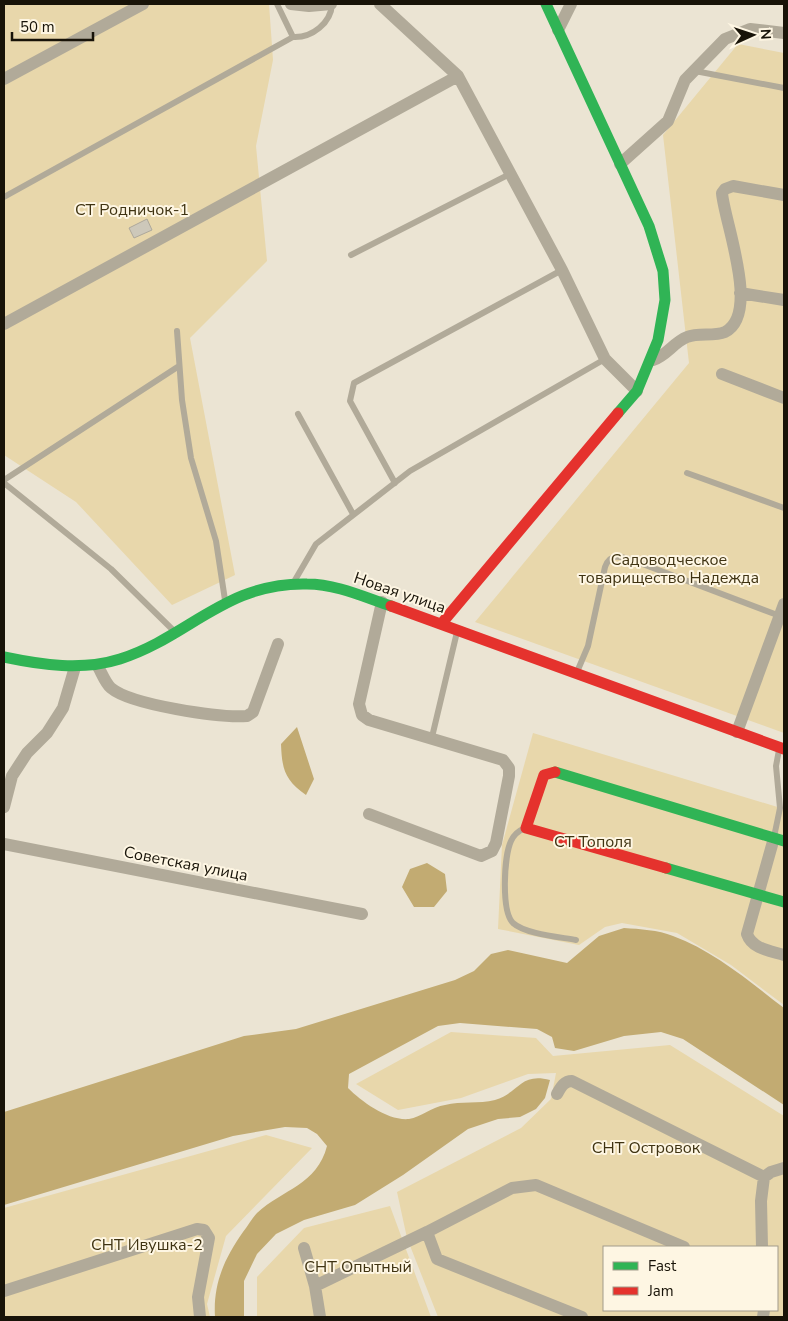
<svg xmlns="http://www.w3.org/2000/svg" width="788" height="1321" font-family="'Nunito Sans',sans-serif">
<style>
.green{fill:#e8d7ab;fill-rule:evenodd}
.water{fill:#c2ab72}
.building{fill:#cdc8ba;stroke:#ada89b}
.lines{fill:none;stroke-linecap:round;stroke-linejoin:round}
.lane{stroke:#b1aa99;stroke-width:6}
.street{stroke:#b1aa99;stroke-width:12}
.fast{stroke:#30b455;stroke-width:11}
.jam{stroke:#e5322d;stroke-width:11}
.labels{text-anchor:middle;stroke-width:4;stroke-linejoin:round;paint-order:stroke}
.park-label{font-size:16px;fill:#3f3312;stroke:#fef6e3}
.street-label{font-size:16px;fill:#181308;stroke:#fef6e3}
</style>
<rect width="100%" height="100%" fill="#ebe4d3"/>
<path class="green" d="M4 4H269L273 60 256 146 267 261 190 338 235 575 172 605 76 502 4 455Z
M738 44 784 53V733L475 622 689 363 663 135Z
M533 733 784 809V1005L731 965 677 933 622 923 605 927 579 945 498 929 502 845Z
M451 1032 536 1038 553 1056 670 1045 784 1116V1317H438L407 1238 397 1192 521 1128 551 1099 556 1073 528 1074 461 1098 398 1110 356 1084ZM604 1247H777V1310H604Z
M266 1135 312 1148 226 1236 207 1304 210 1317H4V1208Z
M390 1206 431 1317H257V1277L304 1228Z"/>
<path class="water" d="M297 727 314 779 306 795C285 780 282 770 281 744Z
M427 863 445 874 447 891 434 907H414L402 887 410 869Z
M624 928C640 929 658 930 673 936 714 951 750 982 784 1008V1105L683 1039 661 1032 624 1036 574 1051 555 1048 552 1037 537 1029 460 1023 438 1026 349 1074 348 1088C362 1102 388 1121 409 1119 421 1117 432 1107 445 1105 461 1101 479 1104 495 1100 519 1093 520 1072 550 1080L545 1098 536 1109 520 1117 498 1119 468 1129 403 1175 355 1205 304 1220 276 1234 257 1254 244 1281V1317H215C213 1284 224 1259 243 1232 248 1226 252 1218 257 1213 283 1189 317 1185 327 1146L317 1134 307 1128 285 1127 233 1136 4 1205V1112L244 1036 296 1029 455 980 474 971 491 954 508 950 567 963 599 936Z"/>
<path class="building" d="M147 219 152 230 134 238 129 228Z"/>
<g class="lines">
<path class="lane" d="M277 4 293 37
M695 71 784 88
M4 197 293 37C312 38 331 23 332 4
M351 255 510 174
M177 331 182 400 191 458 216 541 225 600
M298 414 353 514
M687 473 784 508
M4 480 179 366
M4 483 111 569 174 631
M395 483 350 401 354 383 562 270
M295 580 316 544 410 471 605 359
M577 672 588 646 605 567C610 553 620 556 632 560L780 616
M432 737 457 632
M525 828C518 831 514 834 511 841 504 856 501 911 513 923 525 934 560 937 576 940
M774 837 780 808 776 766 779 750"/>
<path class="street" d="M291 4 309 6 331 4
M380 4 458 76 562 270 605 359 637 391
M558 30 571 4
M4 79 143 4
M620 164 668 121 685 80 725 39 750 29 784 33
M740 293 784 300
M4 324 458 76
M653 360C666 356 674 342 687 337 699 332 713 337 725 332 761 314 724 221 722 193L725 189 733 186 784 195
M722 374 784 398
M97 665C101 671 105 683 111 688 131 705 220 718 247 716L253 712 278 644
M737 732 784 604
M4 807 12 776 27 753 47 733 63 708 75 667
M369 814 481 856 492 851 496 843 509 776V768L503 760 369 720 362 715 359 704 382 602
M774 838 747 934C752 949 771 951 784 955
M4 844 362 914
M557 1094C561 1087 564 1081 572 1081L764 1177
M427 1232 437 1259 582 1317
M762 1247 761 1201 764 1177 771 1172 784 1168
M304 1248 315 1286 320 1317
M315 1286 427 1232 512 1188 536 1185 684 1247
M4 1291 197 1229 204 1230 209 1238 198 1297 200 1317
M763 1317 764 1310"/>
<path class="fast" d="M546 4 649 226 663 271 665 300 658 340 637 391 618 413
M4 657C42 665 82 671 120 659 189 637 226 582 307 584 336 584 364 597 391 606
M555 772 784 841
M666 868 784 902"/>
<path class="jam" d="M391 606 784 749
M442 623 618 413
M555 772 544 775 526 828 666 868"/>
</g>
<g class="labels">
<g class="park-label">
<text x="132" y="215">СТ Родничок-1</text>
<text x="669" y="565">Садоводческое<tspan x="669" dy="18">товарищество Надежда</tspan></text>
<text x="593" y="847">СТ Тополя</text>
<text x="646" y="1153">СНТ Островок</text>
<text x="147" y="1250">СНТ Ивушка-2</text>
<text x="358" y="1272">СНТ Опытный</text>
</g>
<g class="street-label">
<text transform="translate(400 592) rotate(19)" y="6">Новая улица</text>
<text transform="translate(186 863) rotate(11)" y="6">Советская улица</text>
</g>
</g>
<rect width="788" height="1321" fill="none" stroke="#181308" stroke-width="10"/>
<rect x="603" y="1246" width="175" height="65" fill="#fef6e3" stroke="#a29b8b"/>
<rect x="613" y="1262" width="25" height="8" fill="#30b455" stroke="#a29b8b"/>
<text x="648" y="1271" font-size="15" fill="#181308">Fast</text>
<rect x="613" y="1287" width="25" height="8" fill="#e5322d" stroke="#a29b8b"/>
<text x="648" y="1296" font-size="15" fill="#181308">Jam</text>
<g transform="translate(753 35) rotate(87)" stroke="#fef6e3" stroke-width="4" paint-order="stroke">
<path d="M0-4L9 19L0 12L-9 19Z" fill="#181308"/>
<text y="-8" font-size="14" font-weight="bold" text-anchor="middle" fill="#181308">N</text>
</g>
<path d="M12 32v8h81v-8" fill="none" stroke="#181308" stroke-width="2.5"/>
<text x="20" y="32" font-size="15" fill="#181308" stroke="#fef6e3" stroke-width="4" paint-order="stroke">50 m</text>
</svg>
